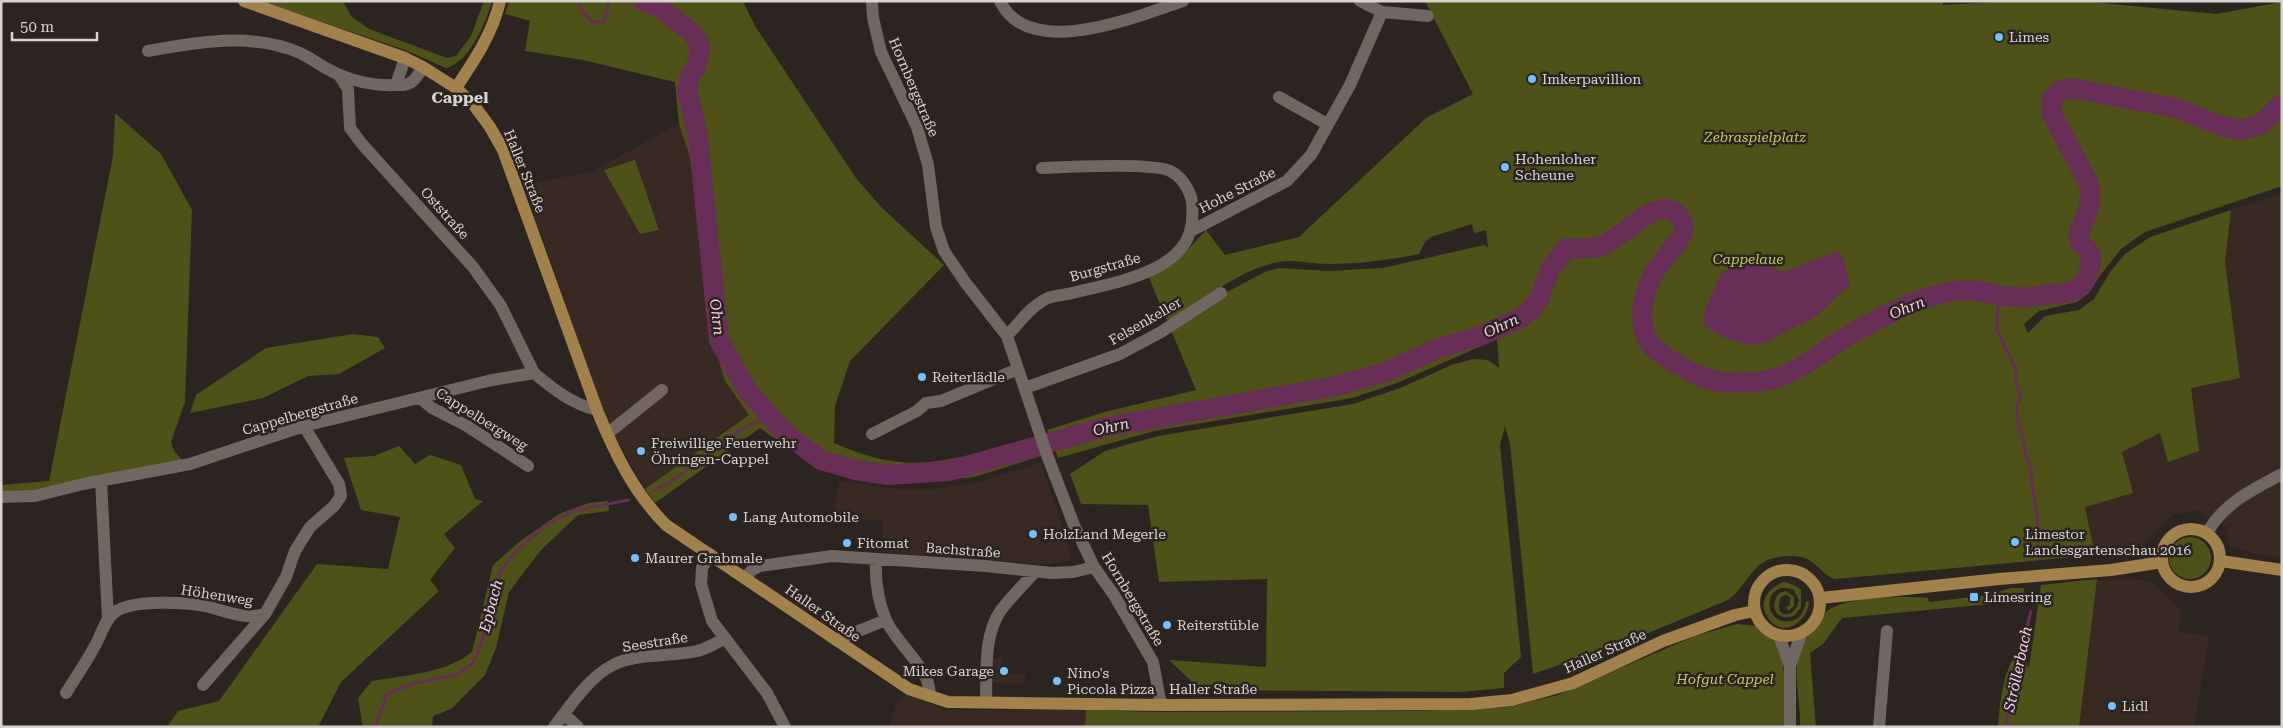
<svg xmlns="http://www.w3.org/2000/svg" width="2283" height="728" font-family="'Roboto Serif',serif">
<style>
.built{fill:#382a23}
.green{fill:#4e5219}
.water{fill:#692e57}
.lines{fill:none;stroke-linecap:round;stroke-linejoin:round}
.stream{stroke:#692e57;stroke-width:3}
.river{stroke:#692e57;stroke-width:20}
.minor{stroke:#706662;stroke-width:12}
.major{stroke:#a2824c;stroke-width:12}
.poi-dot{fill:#76c0f7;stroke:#2c2420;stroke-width:2}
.labels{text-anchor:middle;stroke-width:5;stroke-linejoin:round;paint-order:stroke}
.poi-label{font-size:14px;fill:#d8d2d0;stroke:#2c2420;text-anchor:start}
.street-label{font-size:14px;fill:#d8d2d0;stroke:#2c2420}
.park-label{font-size:14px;font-style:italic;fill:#c3ca61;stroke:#2c2420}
.water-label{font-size:15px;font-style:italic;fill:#f5cfe7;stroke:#2c2420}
.quarter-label{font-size:16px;font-weight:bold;fill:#d8d2d0;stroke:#2c2420}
</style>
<rect width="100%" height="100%" fill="#2c2420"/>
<path class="built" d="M679 124 690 157 711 334 725 381 749 415 645 489 607 423 524 185 593 171Z
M2282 194V558L2256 554 2230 545 2227 538V531L2239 514 2226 527 2195 510 2172 515 2143 545 2095 555 2085 506 2132 493 2122 452 2160 433 2168 462 2191 387 2240 378 2225 262 2231 210Z
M1041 463 1066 537 1071 561 1042 564 882 552 883 521 833 518 839 481 898 489H936L976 483Z
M2097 579 2143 580 2154 584 2181 610 2179 632 2209 636 2194 727H2079Z
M990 658H1002V673L1026 674 1025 684 989 683Z
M907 693 944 710H1086L1085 727H889L896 704Z"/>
<path class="green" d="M260 1H343L351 16 369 29 447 58 456 56 471 36 484 1H492C486 23 469 63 446 68L405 50Z
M509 1H743L755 26 856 178 881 207 944 265 850 361 835 406 834 443C853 451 871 458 892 461 939 469 990 448 1035 437L1041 456 974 477 915 483 859 479 816 467 760 428 655 503 645 489 749 415 725 381 711 334 690 157 679 124 675 82 583 60 525 51 530 21 505 14Z
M1425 1H1943V5L2017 1H2081L2216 14 2282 2V186L2145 232 2121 249 2099 277 2089 293 2077 302 2039 311 2024 324 2028 333 2045 316 2079 310 2094 299 2110 272 2125 254 2150 237 2231 210 2225 262 2240 378 2191 388 2199 451 2168 462 2160 433 2122 452 2133 493 2085 507 2095 555 1835 579C1823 575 1818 564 1807 559 1801 556 1794 556 1788 556 1750 557 1752 582 1728 600L1641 636 1533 674 1510 444 1505 426 1500 445 1521 657 1504 673V688L1459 692 1201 690 1169 660 1266 667 1267 579 1159 582 1148 505 1081 504 1070 474 1105 451 1158 436 1353 404 1400 388 1454 364 1474 359 1488 360 1499 368 1497 339 1397 383 1352 398 1154 431 1058 458 1047 430 1105 412 1196 390 1171 330 1223 294 1265 272 1279 268 1328 271 1383 268 1484 245 1488 247 1486 230 1474 233 1472 224 1431 237 1425 242 1419 254C1389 260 1359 264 1328 264 1311 264 1295 259 1278 262 1243 268 1197 303 1168 323L1149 278 1181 257 1206 230 1225 255 1299 237 1426 118 1473 94Z
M115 113 161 154 192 210 185 402 171 442 174 451 183 461 34 492 1 493V485L49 481 113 156Z
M635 160 659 230 640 234 604 170Z
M353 334 378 337 385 348 339 374 308 376 263 398 190 413 196 395 266 348Z
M399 446 415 464 430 455 461 465 475 499 483 501 444 534 455 548 430 580 439 591 341 682 318 727H167L178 711 219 701 317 564 388 569 400 517 361 510 344 458 374 456Z
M608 501 609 511 578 515 541 550 509 592 496 648 485 675 451 709 433 716 432 727H363L358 698 372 681C406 675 444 674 472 652L493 565 519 542 559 514 589 503Z
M2169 558a21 21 0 1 1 42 0a21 21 0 1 1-42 0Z
M2097 579 2079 727H1998C2000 703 2003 670 2018 651L2029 668 2041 585Z
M1785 582 1796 586 1801 590V607L1795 615C1778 623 1768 608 1779 593L1786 591 1794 597V606L1788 611 1786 607 1790 605V597L1786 595 1781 597C1772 617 1794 622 1799 600L1794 590C1762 578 1762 626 1790 621 1801 620 1804 611 1806 601L1809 602C1807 623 1782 639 1768 618 1757 602 1769 586 1785 582Z
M2011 588H2024L2023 601 1842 618 1823 644 1810 653 1816 727H1800C1801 706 1794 677 1798 658 1801 642 1802 641 1814 630 1819 624 1822 616 1827 611 1848 596 1903 596 1928 598L1929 602 1989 595Z
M1737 624 1756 626C1761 631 1767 633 1772 637 1789 652 1784 706 1784 727H1085L1086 710 1155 712 1419 711 1509 707 1558 695 1695 636Z"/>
<path class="water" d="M1838 251 1842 256 1850 285 1815 317 1762 344C1742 347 1720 337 1704 325V313L1721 273 1756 258 1776 270 1784 272Z"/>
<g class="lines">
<path class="stream" d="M579 1 581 10 592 22H604L609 1
M1998 296 1997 331 2016 369V385L2021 398 2017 404V415L2025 447V456L2030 463
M2030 467 2037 517 2040 559
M653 491 669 483 738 431 769 416
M375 727 387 694 415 683 456 675 472 664 481 645 501 570 516 552 544 526 573 511 628 500
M2006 727 2008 707 2031 611"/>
<path class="river" d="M643 1 657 6 690 31 698 41 700 48 696 67 689 78 687 90 698 137 719 340 747 390 785 433 821 460 855 470 888 475 949 471 1101 428 1337 386 1389 371 1436 349 1480 336 1521 318 1532 309 1540 297 1550 269 1567 248C1577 248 1588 250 1598 247 1619 241 1650 203 1670 210 1678 213 1685 221 1683 231 1682 240 1660 262 1654 273 1643 293 1636 323 1650 344 1657 353 1669 359 1678 365 1693 373 1705 380 1722 382 1737 383 1754 383 1769 380 1798 373 1820 353 1844 338 1880 317 1942 282 1984 292 2007 298 2026 299 2049 294 2059 293 2071 294 2080 287 2086 282 2088 274 2090 267 2093 257 2089 248 2080 244L2078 234C2086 217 2093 203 2089 184L2051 112 2052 99 2062 89 2072 88 2176 108 2222 126 2240 130 2260 125 2282 104"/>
<path class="minor" d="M872 1 873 18 881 52 917 127 928 165 936 227 944 251 965 282 1007 336 1047 455 1074 525 1094 567 1114 595 1153 662 1161 705
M1000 1C1029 62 1138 16 1183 1
M1360 1 1382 12 1428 16
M148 51C196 42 253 32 300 53 313 59 326 70 340 75 357 82 378 86 396 85L405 58
M339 75 348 89 350 128 362 144 473 267 501 306 534 373
M396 85C412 86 415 80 423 67
M1279 97 1327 124
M1191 231 1287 181 1311 155 1350 85 1382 12
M1007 336C1019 323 1030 307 1046 299 1052 296 1061 295 1068 294 1109 283 1189 274 1192 220 1193 210 1193 198 1188 190 1184 182 1179 175 1170 171 1153 162 1065 167 1042 168
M1025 388 1120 354 1161 332 1221 293
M420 398 432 408 467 426 528 466
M607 434 662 390
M872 434 917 411 926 403 941 401 1018 369
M101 481 108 619
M1 497 35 496 83 484 190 464 304 426 492 380 534 373C553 389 572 404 597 410
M2207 533C2223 504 2253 489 2282 474
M710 554 702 568 701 584 712 621 767 693 785 727
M876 559C875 579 878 601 886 620 895 642 934 672 929 696
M745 578 752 570 760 566 832 556 985 566 1052 573 1073 572 1094 567
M1779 636 1790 666
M836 640 886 620
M203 685 265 614 286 577 295 551 310 527 334 506 341 496 339 484 304 426
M66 693C76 677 87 661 96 644 102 633 105 619 115 612 133 599 188 602 209 607 228 612 246 620 265 614
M986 702C987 673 983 636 1001 610 1011 597 1024 584 1035 572
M564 714 578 727
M554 727C570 706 589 677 613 665 635 653 672 657 697 651 707 649 716 643 725 638
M1790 727V666L1801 634
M1879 727 1887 631"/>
<path class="major" d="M244 1 405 58 423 67 456 88 473 104 490 127 503 150 597 410C614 452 634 493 666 525L909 689 948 702 1161 705 1471 704 1512 700 1573 683 1663 641 1735 615 1754 611
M456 88C474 61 493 33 500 1
M2162 558a29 29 0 1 1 58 0a29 29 0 1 1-58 0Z
M2221 561 2282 570
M1754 603a33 33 0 1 1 66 0a33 33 0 1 1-66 0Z
M1821 598 1999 579 2111 570 2162 562"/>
</g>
<g class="poi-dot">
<circle cx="1999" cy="37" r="5"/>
<circle cx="1532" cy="79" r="5"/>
<circle cx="1505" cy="167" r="5"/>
<circle cx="922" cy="377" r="5"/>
<circle cx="641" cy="451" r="5"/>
<circle cx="733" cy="517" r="5"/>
<circle cx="1033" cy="534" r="5"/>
<circle cx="2015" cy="542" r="5"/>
<circle cx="847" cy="543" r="5"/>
<circle cx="635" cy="558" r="5"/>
<rect x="1969" y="592" width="10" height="10" rx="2.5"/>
<circle cx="1167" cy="625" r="5"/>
<circle cx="1004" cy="671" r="5"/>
<circle cx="1057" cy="681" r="5"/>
<circle cx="2112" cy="706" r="5"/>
</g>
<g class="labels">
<g class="poi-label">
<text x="2009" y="42">Limes</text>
<text x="1542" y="84">Imkerpavillion</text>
<text x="1515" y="164">Hohenloher<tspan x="1515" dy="16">Scheune</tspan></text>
<text x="932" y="382">Reiterlädle</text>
<text x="651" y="448">Freiwillige Feuerwehr<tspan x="651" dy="16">Öhringen-Cappel</tspan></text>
<text x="743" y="522">Lang Automobile</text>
<text x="1043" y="539">HolzLand Megerle</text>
<text x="2025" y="539">Limestor<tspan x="2025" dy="16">Landesgartenschau 2016</tspan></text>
<text x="857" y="548">Fitomat</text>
<text x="645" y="563">Maurer Grabmale</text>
<text x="1984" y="602">Limesring</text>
<text x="1177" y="630">Reiterstüble</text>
<text x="994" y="676" text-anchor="end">Mikes Garage</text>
<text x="1067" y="678">Nino's<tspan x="1067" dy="16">Piccola Pizza</tspan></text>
<text x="2122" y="711">Lidl</text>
</g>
<g class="street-label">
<text transform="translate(914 87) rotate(67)" y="5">Hornbergstraße</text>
<text transform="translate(525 171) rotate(68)" y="5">Haller Straße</text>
<text transform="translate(1237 190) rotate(-27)" y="5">Hohe Straße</text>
<text transform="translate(445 213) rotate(48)" y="5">Oststraße</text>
<text transform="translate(1105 267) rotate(-16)" y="5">Burgstraße</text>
<text transform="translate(1145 321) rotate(-30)" y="5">Felsenkeller</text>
<text transform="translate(300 414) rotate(-16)" y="5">Cappelbergstraße</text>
<text transform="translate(482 419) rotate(32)" y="5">Cappelbergweg</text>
<text transform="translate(963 550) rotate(4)" y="5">Bachstraße</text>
<text transform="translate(217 595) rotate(9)" y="5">Höhenweg</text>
<text transform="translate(1133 599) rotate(59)" y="5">Hornbergstraße</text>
<text transform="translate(823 613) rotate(35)" y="5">Haller Straße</text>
<text transform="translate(655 642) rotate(-9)" y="5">Seestraße</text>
<text transform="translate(1605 651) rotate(-24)" y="5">Haller Straße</text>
<text x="1213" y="694">Haller Straße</text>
</g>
<g class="park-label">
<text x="1755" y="142">Zebraspielplatz</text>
<text x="1748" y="264">Cappelaue</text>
<text x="1725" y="684">Hofgut Cappel</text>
</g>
<g class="water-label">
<text transform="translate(1907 308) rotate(-22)" y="5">Ohrn</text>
<text transform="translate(717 317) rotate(83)" y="5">Ohrn</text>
<text transform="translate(1501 326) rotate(-25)" y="5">Ohrn</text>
<text transform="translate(1111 427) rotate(-12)" y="5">Ohrn</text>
<text transform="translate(491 606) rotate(-75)" y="5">Epbach</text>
<text transform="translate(2018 669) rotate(-78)" y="5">Ströllerbach</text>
</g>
<g class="quarter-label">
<text x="460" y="103">Cappel</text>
</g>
</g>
<rect width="2283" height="728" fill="none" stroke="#d8d2d0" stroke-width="5"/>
<path d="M12 32v8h85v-8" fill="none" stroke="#d8d2d0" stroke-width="2.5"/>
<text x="20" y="32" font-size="15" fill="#d8d2d0" stroke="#2c2420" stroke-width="4" paint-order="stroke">50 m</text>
</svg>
